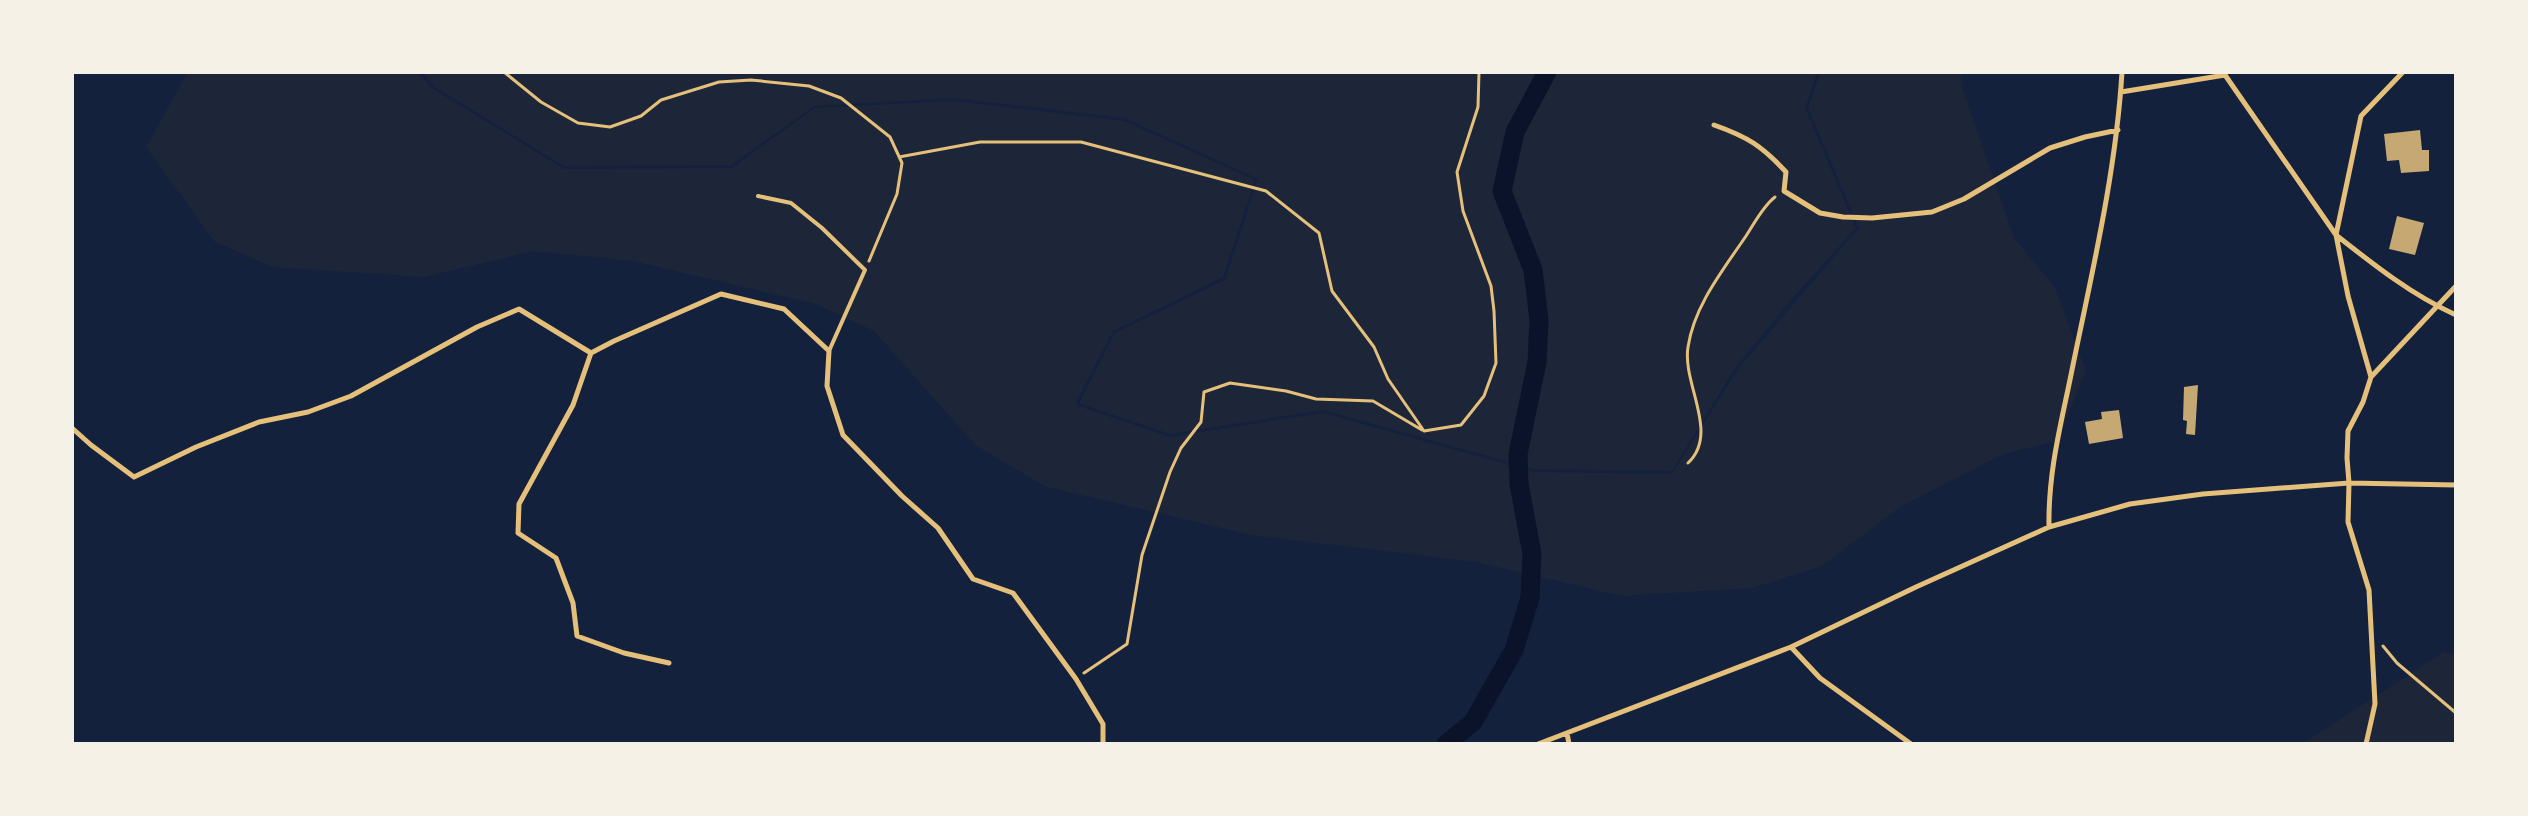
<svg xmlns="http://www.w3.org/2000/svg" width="2528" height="816" font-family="Poppins,sans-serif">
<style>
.green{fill:#1d2539}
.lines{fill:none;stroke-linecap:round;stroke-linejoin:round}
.canal{stroke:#0b132b;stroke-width:19}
.building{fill:#c6a872}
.path{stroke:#e5c07b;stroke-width:3}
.service{stroke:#e5c07b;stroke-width:4}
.minor{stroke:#e5c07b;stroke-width:5}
</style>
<rect width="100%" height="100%" fill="#14213d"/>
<path class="green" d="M188 72 418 73 433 89 564 169 732 168 815 108 953 101 1124 121 1255 180 1223 277 1113 331 1076 402 1078 406 1170 437 1323 413 1534 472 1672 474 1738 369 1859 228 1808 108 1820 73H1962L1961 84 2014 238 2054 286 2086 371 2057 441 2003 454 1900 507 1822 566 1752 588 1622 596 1476 562 1251 535 1044 486 975 445 874 331 816 304 633 261 534 251 424 277 272 267 214 241 146 147Z
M422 73H1817L1805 108 1856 228 1790 301 1735 368 1672 471 1535 469 1323 410 1170 434 1079 403 1115 333 1225 280 1258 179 1125 118 953 98 814 106 731 165 564 166 435 87Z
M2444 652 2455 655V743L2302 744Z"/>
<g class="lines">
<path class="canal" d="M1446 744 1473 722 1514 650 1530 598 1532 554 1519 484 1518 454 1537 362 1539 320 1533 270 1502 191 1515 132 1547 72"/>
</g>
<path class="building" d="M2420 130 2422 150H2429V171L2401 173 2399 160 2387 161 2384 134Z
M2397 216 2424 223 2415 255 2389 249Z
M2198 385 2195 435 2186 434 2187 421 2183 420 2184 387Z
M2119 410 2123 438 2089 444 2085 422 2102 419 2101 412Z"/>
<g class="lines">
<path class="path" d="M504 72 541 102 578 123 610 127 641 116 661 100 719 82 751 80 809 86 841 98 890 137 902 163 897 194 869 261
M72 73 75 72
M899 157 980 142H1081L1266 191 1319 233 1332 291 1374 347 1388 379 1424 431 1461 425 1484 396 1496 363 1494 311 1491 286 1463 211 1457 172 1478 107 1479 72
M1688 463C1720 433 1682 384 1688 347 1694 306 1723 270 1746 236 1754 224 1763 206 1775 197
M2383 646 2397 663 2456 713
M1084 673 1127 644 1142 555 1170 472 1181 448 1201 422 1204 392 1230 383 1286 391 1316 399 1373 401 1422 430"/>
<path class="service" d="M758 196 791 203 822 228 865 270 829 351"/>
<path class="minor" d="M2403 72 2361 116 2336 235C2374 265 2412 295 2456 315
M2121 92 2225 75 2336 235 2348 296 2371 377 2363 402 2348 431 2347 458 2349 483 2348 522 2369 590 2375 704 2366 744
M1714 125C1748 137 1762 146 1786 172L1784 191 1820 213 1843 217 1872 218 1932 212 1964 199 2050 148 2085 137 2118 130
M591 353 573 405 519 504 518 533 556 558 573 603 577 636 624 653 669 663
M2371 377 2456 286
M72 428 91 445 134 477 196 447 259 422 308 412 351 396 477 327 519 309 591 353 614 341 721 294 784 309 829 351 827 386 843 435 902 496 938 528 973 579 1013 593 1076 679 1103 724V744
M2049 527C2048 469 2062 421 2073 365 2093 268 2116 171 2122 72
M1791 647 1820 678 1911 744
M1567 733 1569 744
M1538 744 1791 647 1916 587 2049 527 2130 504 2203 494 2349 483 2456 485"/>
</g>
<rect width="2528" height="816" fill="none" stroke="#f6f1e7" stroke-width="148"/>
</svg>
